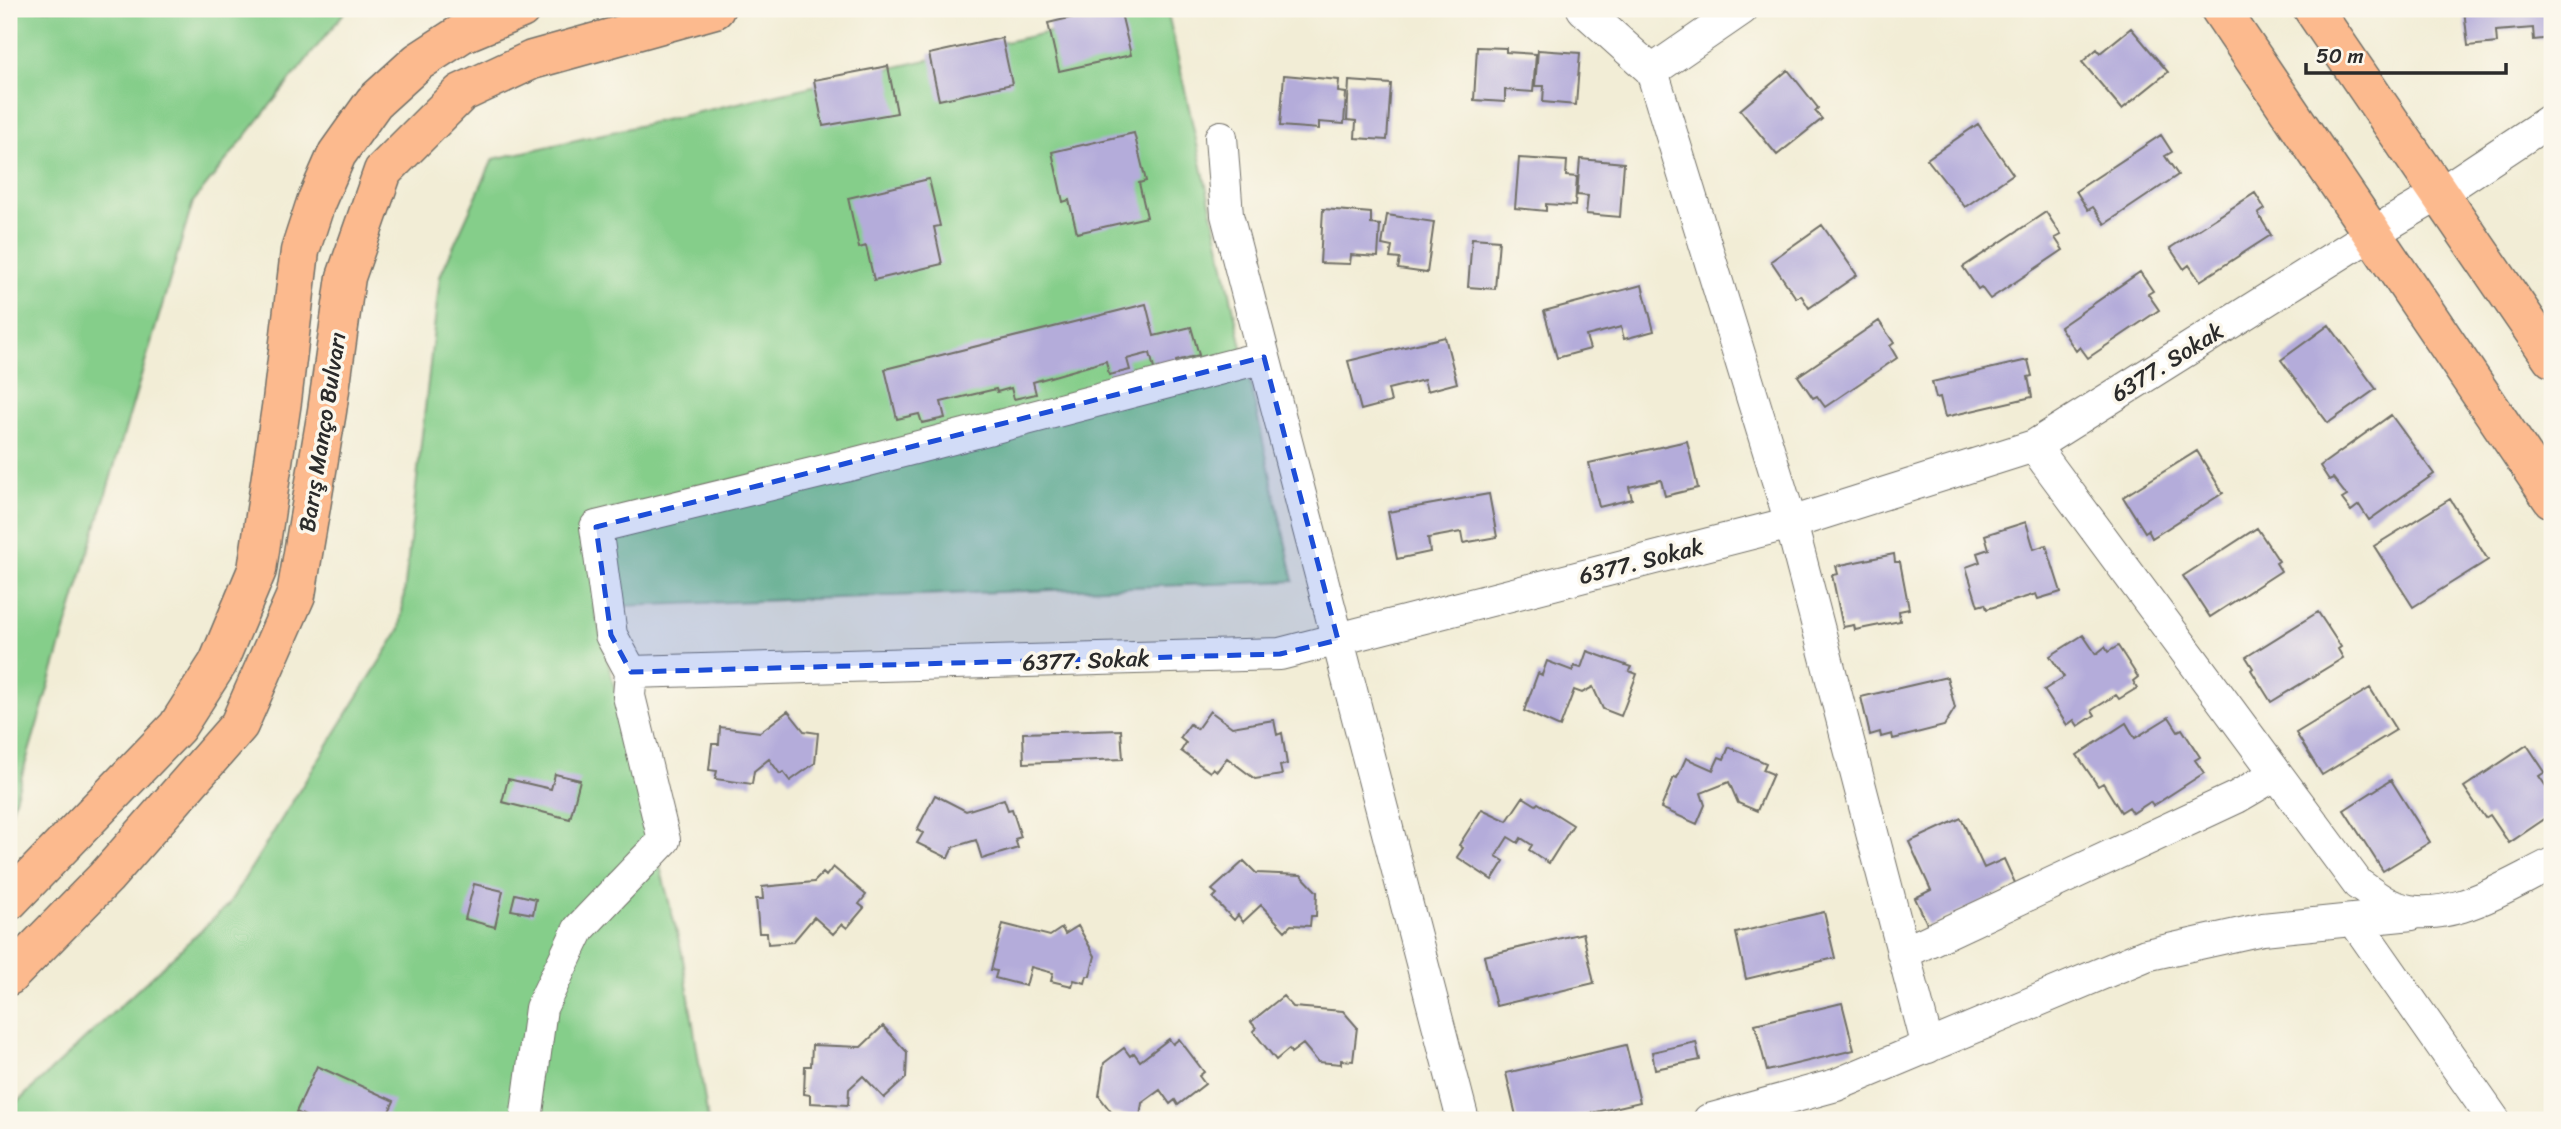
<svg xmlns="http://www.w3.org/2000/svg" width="2561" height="1129" font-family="Sriracha,sans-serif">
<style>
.green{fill:#85ce8a;stroke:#587c5a;stroke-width:2}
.building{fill:#b4acda}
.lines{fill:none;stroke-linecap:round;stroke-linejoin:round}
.minor-casing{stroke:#716f67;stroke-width:34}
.major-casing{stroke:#716f67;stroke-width:41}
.minor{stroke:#fff;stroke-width:32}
.major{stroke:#fcba8e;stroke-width:38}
.marked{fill:#1d4ed8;fill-opacity:0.2;stroke:#1d4ed8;stroke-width:5;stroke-dasharray:14 9;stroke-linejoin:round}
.labels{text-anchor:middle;stroke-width:7;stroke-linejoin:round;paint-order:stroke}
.street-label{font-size:23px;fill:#2b2b2b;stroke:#fbf7ec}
</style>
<rect width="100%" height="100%" fill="#fbf7ec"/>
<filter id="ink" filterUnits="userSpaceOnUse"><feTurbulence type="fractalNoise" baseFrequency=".0143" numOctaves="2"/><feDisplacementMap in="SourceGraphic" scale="14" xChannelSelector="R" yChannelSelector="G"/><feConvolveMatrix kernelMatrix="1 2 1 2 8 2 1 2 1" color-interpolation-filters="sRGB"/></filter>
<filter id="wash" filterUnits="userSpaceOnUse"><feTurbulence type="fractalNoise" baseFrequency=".00686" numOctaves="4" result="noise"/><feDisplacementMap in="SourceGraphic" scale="28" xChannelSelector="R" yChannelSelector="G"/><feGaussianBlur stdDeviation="1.57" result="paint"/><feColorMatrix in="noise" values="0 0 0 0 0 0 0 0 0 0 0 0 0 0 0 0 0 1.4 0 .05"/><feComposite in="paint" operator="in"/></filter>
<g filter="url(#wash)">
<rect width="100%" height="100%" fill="#f2edd6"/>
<path class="green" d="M9 9H347L193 202 9 819Z
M1150 9H1167L1294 581 594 607 682 953 708 1120H9V1110L228 905 400 629 440 276 493 159Z"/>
<g id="blocks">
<path class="building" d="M1108 9H1120L1131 55 1059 71 1048 23Z
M2464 9H2552V38L2534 40 2533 28 2496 31 2497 43 2468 46Z
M2131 28 2168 72 2122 109 2082 62 2097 49 2100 53Z
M1002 38 1012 84 939 100 929 54Z
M1477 47 1506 48V52L1536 54 1533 92 1505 90V102L1474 100Z
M1538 50 1580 53 1576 105 1543 102 1544 86H1535Z
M888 66 897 113 823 126 814 80Z
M1788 70 1818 108 1815 111 1822 119 1777 155 1740 110Z
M1284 75 1339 80 1338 92 1346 93 1344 124 1319 122V129L1280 126Z
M1349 81 1391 84 1387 140 1355 138 1356 121 1347 120Z
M1978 124 2013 174 1965 207 1927 159Z
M1134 133 1146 181 1139 183 1147 217 1077 233 1069 200 1063 202 1052 152Z
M2161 135 2172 152 2165 156 2178 175 2105 224 2093 207 2088 210 2076 191Z
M1519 158 1567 161 1566 176 1577 177 1575 206 1546 204V211L1515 208Z
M1580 159 1624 163 1620 217 1586 214 1588 196 1577 195Z
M929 179 940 226 934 227 942 264 874 280 866 246 859 248 848 198Z
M2255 193 2265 209 2258 214 2271 235 2200 281 2189 265 2184 269 2170 248Z
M1323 209 1371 213V224L1380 225 1378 257 1351 255 1350 264 1320 263Z
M2046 212 2061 235 2055 238 2063 250 1990 299 1981 287 1978 289 1963 267Z
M1387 215 1434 222 1427 273 1398 269 1400 259 1390 258 1392 247 1382 245Z
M1822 225 1857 275 1809 308 1801 295 1796 298 1771 261Z
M1472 238 1499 240 1495 289 1468 287Z
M2140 272 2153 291 2148 294 2159 310 2088 358 2080 347 2076 351 2060 327Z
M1642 285 1654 331 1624 339 1621 327 1586 336 1590 349 1557 358 1544 311Z
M1146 304 1154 336 1191 327 1199 355 1176 361 1177 367 1155 373 1150 353 1127 359 1130 370 1109 375 1106 361 1033 382 1036 394 1014 399 1011 388 997 392 996 389 941 402 945 418 922 423 919 414 897 419 885 369Z
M1879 321 1894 343 1890 346 1897 358 1825 407 1817 396 1813 398 1798 376Z
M2329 325 2376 389 2328 423 2281 360Z
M1445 337 1457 383 1427 391 1424 380 1388 389 1391 402 1361 410 1348 361Z
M2028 360 2032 376 2028 377 2032 397 1945 417 1940 397 1936 398 1932 382Z
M2391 415 2434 474 2369 520 2359 505 2351 511 2342 499 2347 496 2333 478 2329 480 2320 466Z
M1687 441 1698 488 1665 496 1661 480 1629 487 1632 499 1599 507 1589 463Z
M2197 451 2223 493 2152 538 2148 530 2145 532 2123 497Z
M1489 494 1497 537 1463 543 1461 532 1428 538 1430 552 1397 559 1388 512Z
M2450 499 2488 560 2413 607 2374 546Z
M2026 522 2034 549 2046 545 2061 592 2038 599 2036 594 1987 609 1985 604 1978 606 1966 567 1980 562 1977 553 1989 549 1985 535Z
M2257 528 2279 561 2276 563 2281 571 2210 617 2183 576Z
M1894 554 1895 562H1900L1909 609 1899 611 1900 621 1855 630 1854 625 1843 627 1832 575 1838 574 1836 566Z
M2318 612 2341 647 2338 649 2343 658 2271 702 2251 670 2253 668 2246 657Z
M2083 635 2096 654 2105 647 2108 652 2118 646 2138 677 2133 681 2137 688 2119 699 2116 695 2092 710 2095 715 2078 726 2074 720 2067 725 2044 690 2064 677 2050 656Z
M1587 651 1631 667 1629 671 1637 674 1621 716 1603 709 1593 687 1582 693 1574 690 1560 727 1524 711 1538 673 1542 675 1547 661 1573 671 1574 666 1581 668Z
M1947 677 1955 708 1944 726 1893 739 1892 734 1881 737 1880 732 1870 735 1861 697Z
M2370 688 2396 730 2322 775 2296 733Z
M788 711 804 731 818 733 815 763 790 781 783 772 780 774 769 759 754 771 752 784 715 779 717 771 709 770 712 744H719L720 727 760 732Z
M1210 711 1232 727 1274 720 1277 735 1282 733 1287 764 1280 766 1282 775 1255 779 1227 758 1217 771 1213 768 1210 772 1181 751 1186 743 1180 738 1190 724 1197 729Z
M2169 717 2178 731 2182 729 2200 757 2195 760 2204 773 2153 806 2150 802 2133 813 2129 807 2121 812 2103 783 2098 786 2077 755 2126 723 2135 738Z
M1121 730 1123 759 1024 763 1023 733Z
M2527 745 2545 772 2539 776 2552 795V814L2509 843 2490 815 2485 818 2464 787Z
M1729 747 1766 763 1763 770 1773 774 1757 811 1738 803 1729 782 1701 793 1705 805 1697 824 1661 808 1674 777 1677 778 1686 758 1713 770 1719 757 1724 759Z
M555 774 580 780 570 819 502 802 508 779 551 789Z
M2391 780 2430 842 2383 871 2344 810Z
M935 795 966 811 1004 799 1008 810 1012 809 1021 837 1015 839 1018 848 982 859 976 840 953 847 948 858 917 843 923 833 917 830Z
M1523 797 1536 805 1538 803 1573 825 1549 863 1529 850 1532 845 1521 838 1518 843 1508 837 1496 856 1504 861 1492 880 1457 857 1463 848 1459 845 1482 809 1507 821Z
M1961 818 1984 868 2004 859 2016 885 1928 926 1915 898 1931 890 1909 842Z
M1244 861 1256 873 1301 875 1317 892 1316 916H1311L1310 926 1291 925 1285 931 1261 905 1243 922 1238 915 1234 920 1213 898 1217 894 1212 890Z
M833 867 866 895 859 904 864 908 847 928 842 924 833 934 814 917 793 942 768 944 767 933H759L756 899H763L762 887 814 882 823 873 826 876Z
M474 884 503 891 495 927 465 919Z
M515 894 536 899 533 914 511 910Z
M1824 912 1835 958 1746 979 1736 933Z
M1003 924 1050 936 1062 928 1065 934 1078 926 1095 956 1090 976H1087L1085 983 1074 980 1072 986 1051 981 1053 973 1031 967 1026 986 995 978 997 971 991 970Z
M1583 933 1594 983 1496 1006 1484 956Z
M1283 996 1293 1007 1343 1011 1357 1027 1353 1061 1341 1060V1064L1318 1062 1303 1044 1291 1053 1289 1049 1276 1060 1253 1031 1256 1028 1251 1022Z
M1842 1003 1854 1050 1767 1071 1755 1024Z
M883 1026 907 1052 906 1078 884 1098 863 1076 849 1089 848 1105 810 1103V1095L804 1094 805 1066H811L812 1045 861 1047Z
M1169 1039 1173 1044 1179 1039 1204 1072 1199 1076 1205 1084 1178 1105 1175 1100 1170 1104 1160 1090 1142 1103 1140 1117 1112 1113 1099 1096 1104 1063 1124 1048 1130 1056 1134 1053 1140 1061Z
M1696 1042 1700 1060 1655 1069 1652 1052Z
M1626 1045 1640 1102 1562 1120H1517L1506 1073Z
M317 1066 394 1101 385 1120H314L296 1112Z"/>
</g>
</g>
<g filter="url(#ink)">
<use href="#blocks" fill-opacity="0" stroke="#716f67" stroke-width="2"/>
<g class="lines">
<g class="minor-casing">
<path id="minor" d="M1583 9 1652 71
M1742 9 1652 71 1791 523 1928 1047
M1221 137 1227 215 1463 1120
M2034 446 2358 884C2369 891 2382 903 2395 907 2446 927 2506 886 2552 864
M631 672 1280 654 1791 523 2034 446 2373 233 2439 194 2552 119
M2354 920 2494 1120
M1903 953 2237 797 2276 774
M526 1120 541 1008 579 929 664 840 629 696 631 672 611 635 596 527 853 464 1264 357
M1709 1120 1836 1085 2146 955 2263 929 2412 914"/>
</g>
<g class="major-casing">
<path id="major" d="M2220 9 2552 499
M2313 9 2552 358
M9 901 177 727 218 663 257 570 282 401 300 251 316 202 337 154 374 102 418 62 461 34 521 9
M9 976 106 877 239 725 296 595 327 411 346 277 383 171 461 93 532 60 715 9"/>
</g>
<use href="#minor" class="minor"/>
<use href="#major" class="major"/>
</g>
</g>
<path class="marked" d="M1264 357 1338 640 1280 654 631 672 611 635 596 527Z"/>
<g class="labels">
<g class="street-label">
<text transform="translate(2167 362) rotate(-32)" y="8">6377. Sokak</text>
<text transform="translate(322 432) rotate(-81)" y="8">Barış Manço Bulvarı</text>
<text transform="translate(1641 561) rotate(-14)" y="8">6377. Sokak</text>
<text transform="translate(1086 660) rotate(-2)" y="8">6377. Sokak</text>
</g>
</g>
<rect width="2561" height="1129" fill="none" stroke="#fbf7ec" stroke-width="35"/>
<path d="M2306 63v10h200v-10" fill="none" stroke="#2b2b2b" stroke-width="3.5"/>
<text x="2316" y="63" font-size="21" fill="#2b2b2b" stroke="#fbf7ec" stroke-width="5" paint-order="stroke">50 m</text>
</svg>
